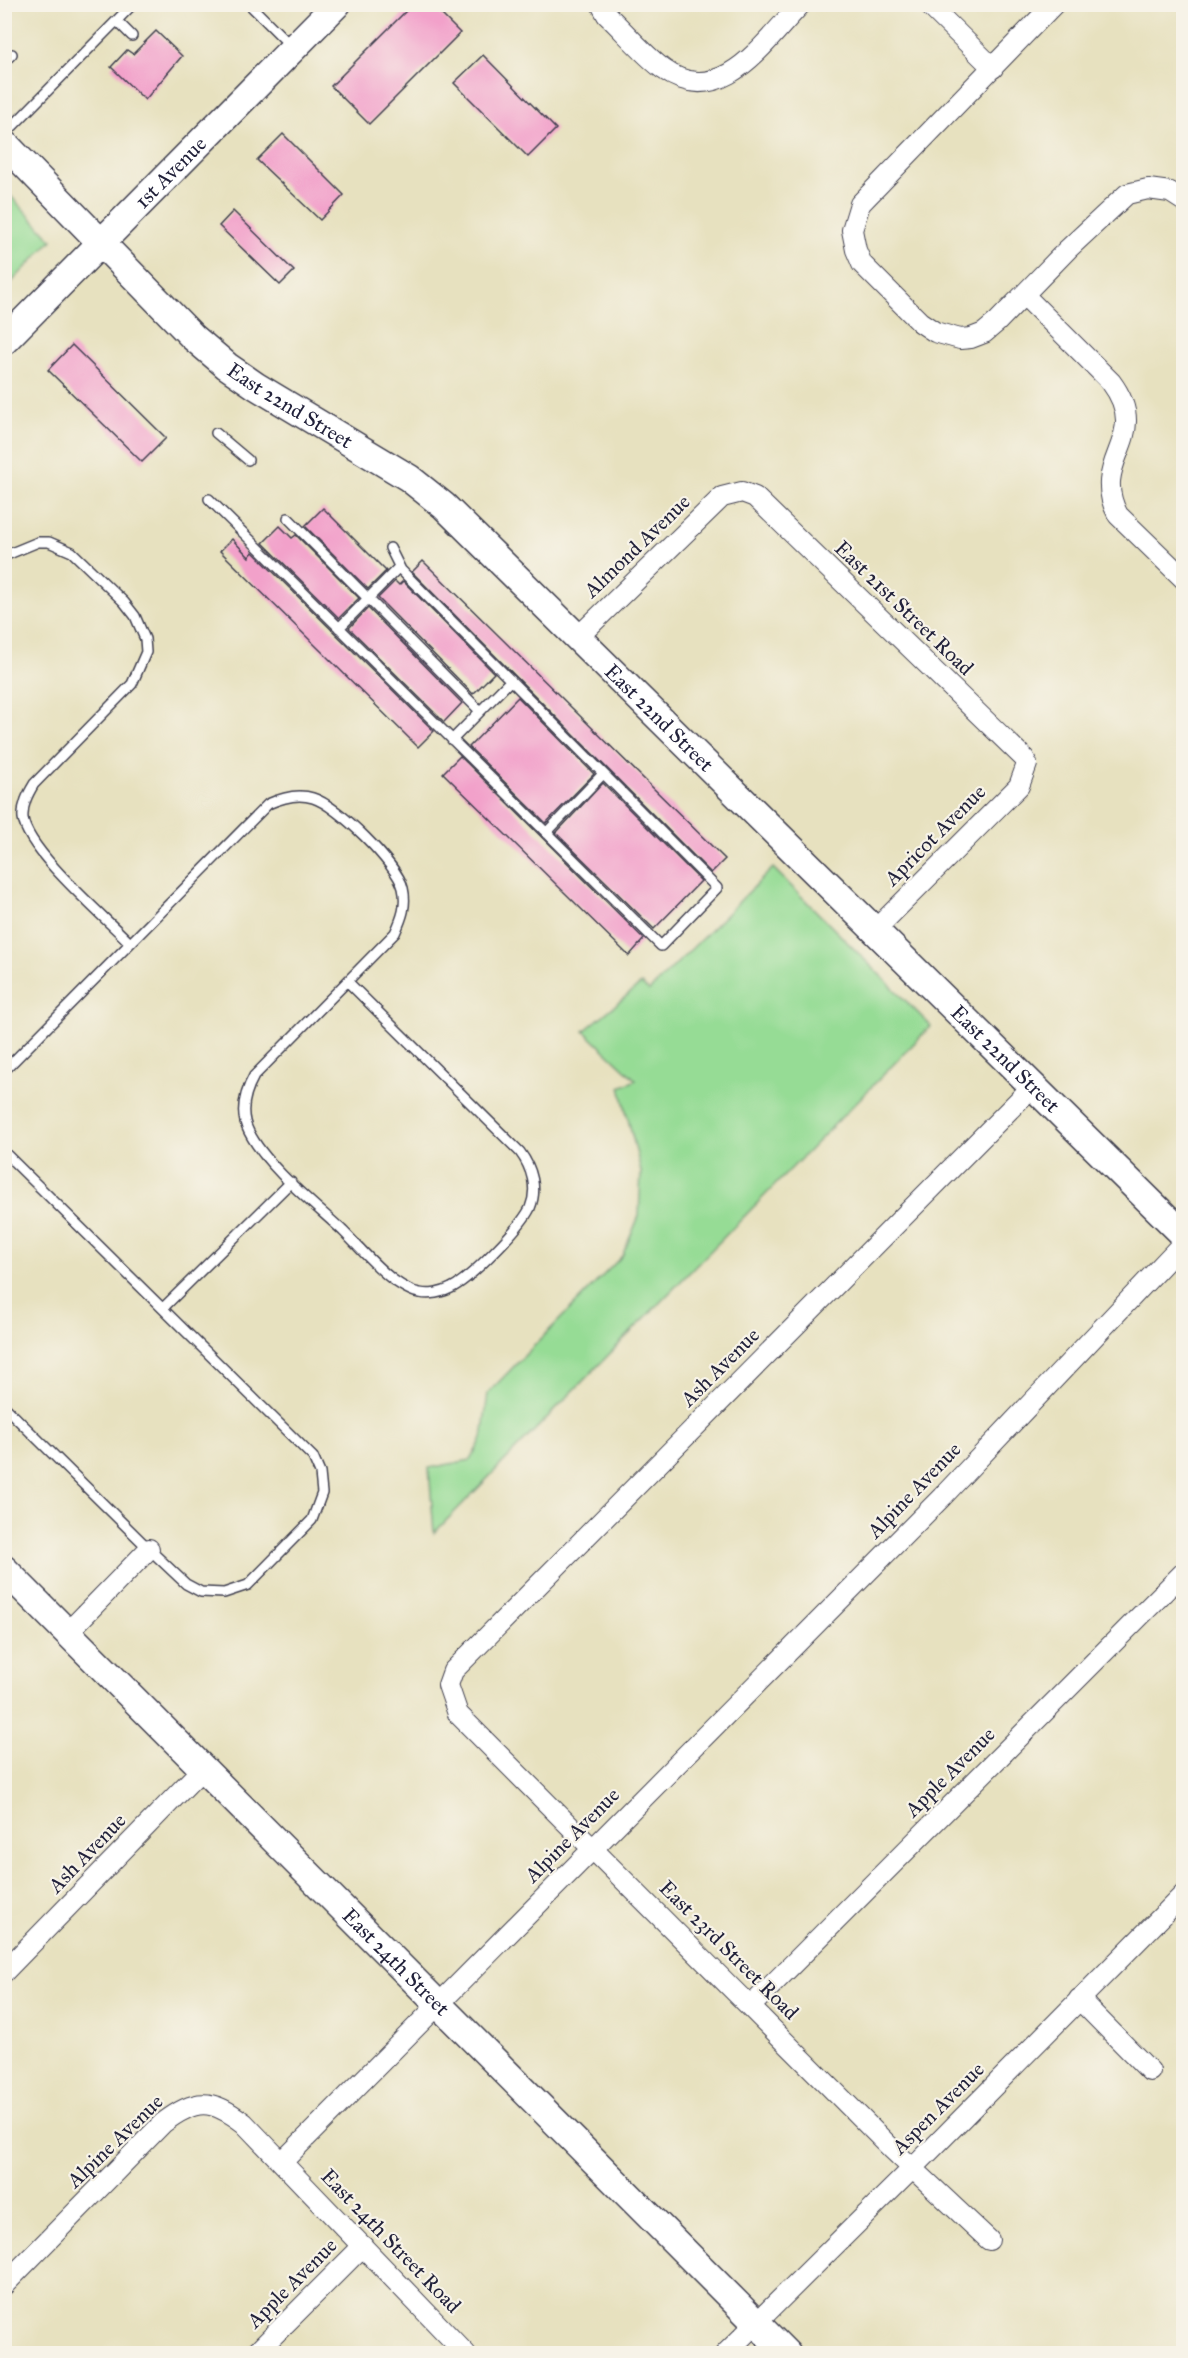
<svg xmlns="http://www.w3.org/2000/svg" width="1188" height="2358" font-family="'IM FELL Great Primer',serif">
<style>
.green{fill:#96dc95;stroke:#5c7f68;stroke-width:1.5}
.building{fill:#f2a1ca}
.lines{fill:none;stroke-linecap:round;stroke-linejoin:round}
.lane-casing{stroke:#403f4f;stroke-width:12}
.street-casing{stroke:#403f4f;stroke-width:22}
.secondary-casing{stroke:#403f4f;stroke-width:30}
.lane{stroke:#fff;stroke-width:9}
.street{stroke:#fff;stroke-width:20}
.secondary{stroke:#fff;stroke-width:27}
.labels{text-anchor:middle;stroke-width:4.5;stroke-linejoin:round;paint-order:stroke}
.street-label{font-size:21px;fill:#22223b;stroke:#f7f3e8}
</style>
<rect width="100%" height="100%" fill="#f7f3e8"/>
<filter id="ink" filterUnits="userSpaceOnUse"><feTurbulence type="fractalNoise" baseFrequency=".0167" numOctaves="2"/><feDisplacementMap in="SourceGraphic" scale="12" xChannelSelector="R" yChannelSelector="G"/><feConvolveMatrix kernelMatrix="1 2 1 2 8 2 1 2 1" color-interpolation-filters="sRGB"/></filter>
<filter id="wash" filterUnits="userSpaceOnUse"><feTurbulence type="fractalNoise" baseFrequency=".008" numOctaves="4" result="noise"/><feDisplacementMap in="SourceGraphic" scale="24" xChannelSelector="R" yChannelSelector="G"/><feGaussianBlur stdDeviation="1.35" result="paint"/><feColorMatrix in="noise" values="0 0 0 0 0 0 0 0 0 0 0 0 0 0 0 0 0 1.4 0 .05"/><feComposite in="paint" operator="in"/></filter>
<g filter="url(#wash)">
<rect width="100%" height="100%" fill="#e7e1bf"/>
<path class="green" d="M5 190 52 240 5 289Z
M773 868 931 1026 434 1533 429 1468 470 1460 482 1439 488 1393 622 1256 639 1216 641 1171 620 1087 636 1080 584 1031 641 984 649 991Z"/>
<g id="blocks">
<path class="building" d="M413 4H431L460 33 369 124 331 86Z
M156 31 182 56 145 100 111 67 127 50 133 54Z
M483 55 556 129 528 157 454 83Z
M283 134 344 195 320 220 257 160Z
M233 211 294 271 280 285 219 226Z
M72 345 166 438 142 462 48 370Z
M323 508 386 571 368 589 305 526Z
M280 526 292 538 296 535 359 598 339 618 263 543Z
M232 539 249 557 253 552 434 731 418 747 220 551Z
M423 561 725 859 711 873 412 572Z
M395 581 399 585 403 581 494 673 473 694 378 598Z
M368 608 462 703 444 722 349 628Z
M518 697 594 774 546 823 469 747Z
M460 756 644 939 629 956 443 773Z
M603 783 701 881 654 929 556 833Z"/>
</g>
</g>
<g filter="url(#ink)">
<use href="#blocks" fill-opacity="0" stroke="#403f4f" stroke-width="1.5"/>
<g class="lines">
<g class="lane-casing">
<path id="lane" d="M249 4 292 47
M117 21 132 36
M4 62 12 54
M4 135 133 4
M216 433 248 460
M209 499 661 946 717 888 401 570 390 548
M288 518 480 711
M4 556 38 542H49L72 552 124 602 135 616 145 639 146 652 132 684 34 784C28 794 22 805 23 818 27 851 105 917 130 943
M339 628 399 567
M452 740 511 680
M546 833 603 774
M4 1071 268 804C281 798 298 793 313 798 337 805 397 864 403 888 407 905 402 918 395 933L254 1076C244 1094 239 1113 249 1132 266 1166 315 1205 343 1231 359 1247 374 1265 392 1279 399 1284 410 1292 420 1293 429 1295 442 1293 451 1288 470 1279 521 1227 530 1208 538 1189 532 1168 520 1152L348 982
M4 1152 313 1457 320 1473 322 1493 312 1520 248 1585 224 1593 201 1592 186 1584 149 1549 4 1406
M163 1308 291 1182"/>
</g>
<g class="street-casing">
<path id="street" d="M601 4 607 15C625 32 643 54 663 69 721 111 764 42 801 4
M928 4 993 68
M1054 4 860 204 852 230 856 250 862 264 920 322 935 332 960 339 971 338 984 333 997 322 1068 249 1127 194 1148 189 1170 192 1184 201
M1024 295 1111 382C1154 440 1088 458 1118 515L1184 579
M577 638 722 497 742 492 755 497 1024 758 1027 764 1019 786 875 930
M68 1632 149 1549
M4 1972 203 1768
M1079 1999 1150 2071
M751 2006 1184 1572
M282 2162 942 1497 1184 1242
M989 2240 892 2149 458 1714 448 1685 453 1671 1032 1087
M4 2285 163 2123C196 2098 211 2098 244 2123L466 2354
M255 2354 363 2246
M725 2354 913 2168 1184 1894"/>
</g>
<g class="secondary-casing">
<g id="secondary">
<path id="s1" d="M4 143 193 337 227 366 256 386 409 478 444 506 1184 1235"/>
<path id="s2" d="M4 341 337 4"/>
<path id="s3" d="M4 1569 787 2354"/>
</g>
</g>
<use href="#lane" class="lane"/>
<use href="#street" class="street"/>
<use href="#secondary" class="secondary"/>
</g>
</g>
<g class="labels">
<g class="street-label">
<text dy="7" stroke="none"><textPath href="#s2" startOffset="237">1st Avenue</textPath></text>
<text dy="7" stroke="none"><textPath href="#s1" startOffset="390">East 22nd Street</textPath></text>
<text transform="translate(637 546) rotate(-44)" y="7">Almond Avenue</text>
<text transform="translate(904 608) rotate(44)" y="7">East 21st Street Road</text>
<text dy="7" stroke="none"><textPath href="#s1" startOffset="876">East 22nd Street</textPath></text>
<text transform="translate(935 835) rotate(-45)" y="7">Apricot Avenue</text>
<text dy="7" stroke="none"><textPath href="#s1" startOffset="1362">East 22nd Street</textPath></text>
<text transform="translate(720 1367) rotate(-45)" y="7">Ash Avenue</text>
<text transform="translate(914 1490) rotate(-46)" y="7">Alpine Avenue</text>
<text transform="translate(950 1772) rotate(-45)" y="7">Apple Avenue</text>
<text transform="translate(572 1835) rotate(-45)" y="7">Alpine Avenue</text>
<text transform="translate(87 1853) rotate(-46)" y="7">Ash Avenue</text>
<text transform="translate(729 1950) rotate(45)" y="7">East 23rd Street Road</text>
<text dy="7" stroke="none"><textPath href="#s3" startOffset="555">East 24th Street</textPath></text>
<text transform="translate(938 2108) rotate(-45)" y="7">Aspen Avenue</text>
<text transform="translate(115 2141) rotate(-44)" y="7">Alpine Avenue</text>
<text transform="translate(391 2241) rotate(46)" y="7">East 24th Street Road</text>
<text transform="translate(292 2283) rotate(-45)" y="7">Apple Avenue</text>
</g>
</g>
<rect width="1188" height="2358" fill="none" stroke="#f7f3e8" stroke-width="24"/>
</svg>
